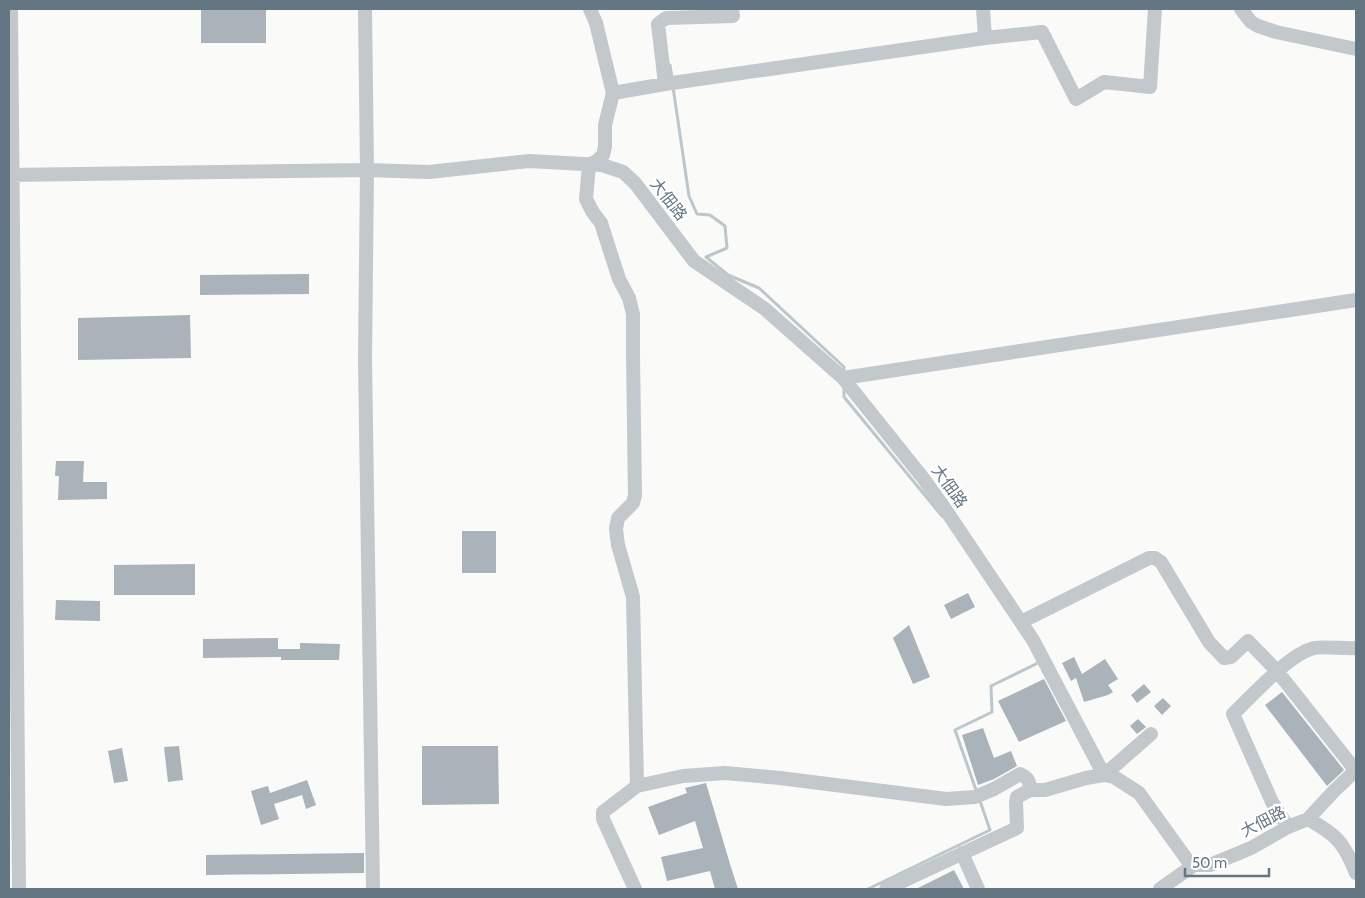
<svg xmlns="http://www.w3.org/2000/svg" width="1365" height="898" font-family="Cabin,'Noto Sans TC',sans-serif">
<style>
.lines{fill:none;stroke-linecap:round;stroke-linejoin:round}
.stream{stroke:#bbc7cb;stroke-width:3}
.building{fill:#aab3b9}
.minor{stroke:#c3c8cc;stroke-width:14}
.labels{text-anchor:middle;stroke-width:5;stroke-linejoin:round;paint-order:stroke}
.street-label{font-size:16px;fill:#657683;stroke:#fff}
</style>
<rect width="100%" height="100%" fill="#fafaf8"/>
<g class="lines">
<path class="stream" d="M670 65 672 78
M673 87 689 196 697 214 710 215 725 226 727 248 706 257 728 275 759 288 844 367V373
M844 387V397L942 516
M977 793 955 730 992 712 991 686 1040 662
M868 889 990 830 979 798"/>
</g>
<path class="building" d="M201 9H266V43H201Z
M309 274V294L200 295V275Z
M190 315 191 358 78 360V318Z
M56 461H84L83 482H107V499L58 500 59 476H55Z
M462 531H496V573H462Z
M195 564V595H114V565Z
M968 593 975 607 951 619 944 605Z
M56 600 100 601V621L55 620Z
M909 625 930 677 913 684 893 638Z
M278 638V649H300V643L340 644 339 660H281V657L203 658V639Z
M1074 657 1082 674 1105 659 1118 679 1108 685 1113 692 1108 695 1084 702 1076 678 1071 681 1062 663Z
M1044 679 1066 721 1019 742 998 701Z
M1144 684 1151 692 1137 703 1131 695Z
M1282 692 1344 770 1327 786 1265 705Z
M1163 698 1171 706 1162 715 1154 706Z
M1138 719 1146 727 1137 734 1130 726Z
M983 728 994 758 1011 751 1017 766 994 779 978 785 962 735Z
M179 746 183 780 168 782 164 747Z
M422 746H498L499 804 422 805Z
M122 748 128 781 114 783 108 751Z
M307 780 316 805 306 809 302 795 274 804 279 819 261 825 251 791 268 786 270 793Z
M706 783 730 864 738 889H715L710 871 667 881 661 857 703 848 695 821 659 835 648 807 687 793 685 788Z
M364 853V873L206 875V855Z
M954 870 964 889H916Z"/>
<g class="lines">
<path class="minor" d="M11 9 19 889
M365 9 367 170 365 360 373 889
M983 9 985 38
M1241 9 1251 22 1258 26 1276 32 1356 49
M665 84 658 24 666 18 733 16 732 9
M613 93 665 84 985 38 1042 32 1076 99 1104 82 1150 87 1155 9
M589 165 586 199 592 211 601 223 619 279 629 298 633 314V354L635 495 633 503 618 518 616 529 618 545 633 597 637 786 603 812V819L635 889
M589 165 598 160 603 155 605 147V125L613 93 596 23 590 9
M9 175 367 170 429 172 529 161 602 165 623 172 635 183 694 261 765 309 843 378 923 478 943 506 1033 640 1104 775 1114 777 1139 793 1188 861 1194 865H1210L1251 848 1288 827 1308 819C1337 835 1344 843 1356 873
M843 378 1356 300
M1021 622 1149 558H1155L1161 562 1209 642 1224 658 1231 657 1248 641 1277 671 1356 771
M637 786 683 776 725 773 780 778 946 799 975 797 994 789 1020 774C1028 778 1030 781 1030 790
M1308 819 1334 791 1356 770
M1288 827 1272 802 1233 714C1252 696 1289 654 1314 648 1324 646 1345 649 1356 648
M962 853 978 889
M886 889 1017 828 1016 802 1017 797 1030 790H1045L1086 778 1104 775 1151 734
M1160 889 1194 865"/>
</g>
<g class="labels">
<g class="street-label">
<text transform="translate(669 199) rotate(52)" y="6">大佃路</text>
<text transform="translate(950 486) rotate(54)" y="6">大佃路</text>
<text transform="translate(1263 821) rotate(-27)" y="6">大佃路</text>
</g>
</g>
<rect width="1365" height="898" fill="none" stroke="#657683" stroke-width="20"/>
<path d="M1185 868v8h84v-8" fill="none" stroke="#657683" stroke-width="2.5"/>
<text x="1192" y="868" font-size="15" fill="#657683" stroke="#ffffff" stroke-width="4" paint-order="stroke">50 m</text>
</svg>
